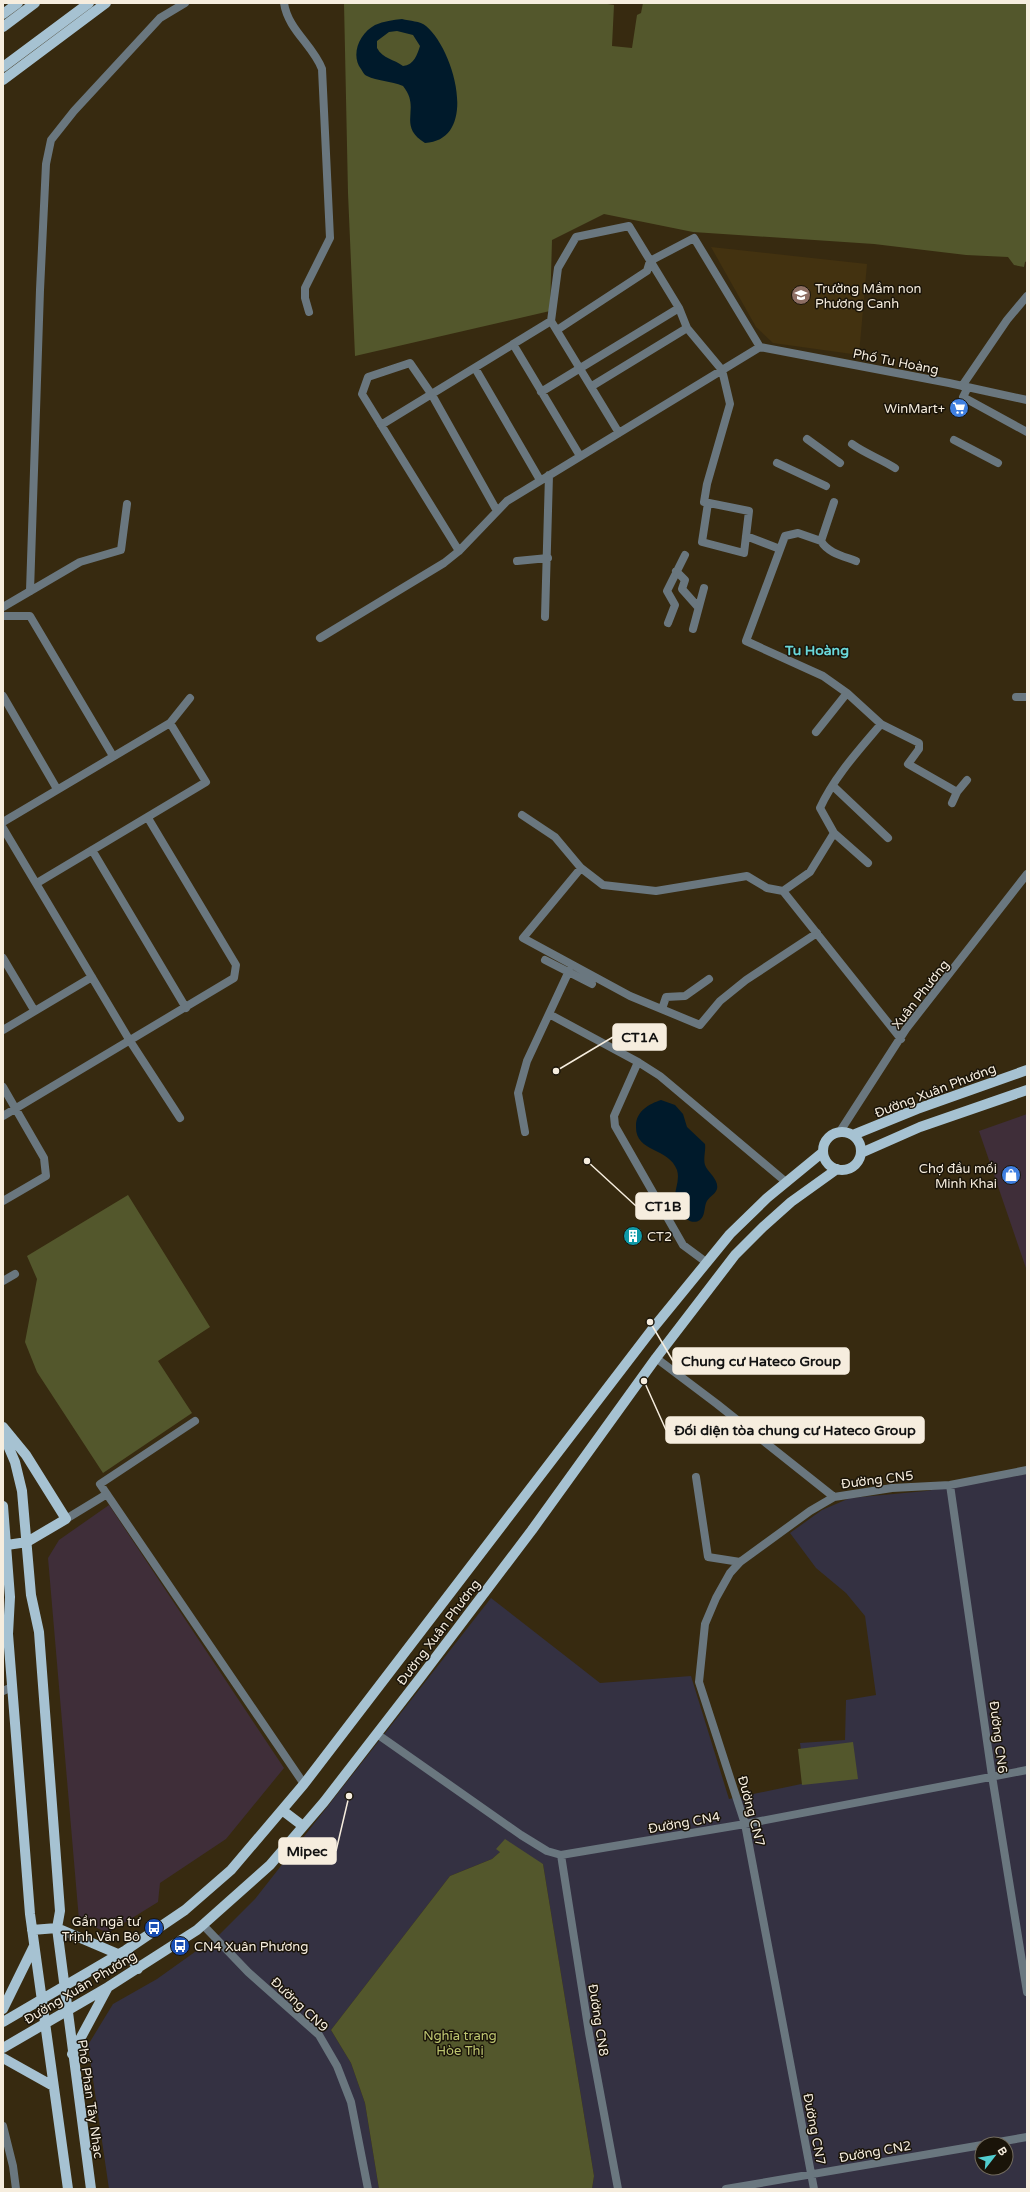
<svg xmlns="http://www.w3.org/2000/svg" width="1030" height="2192" font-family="'Varela Round',sans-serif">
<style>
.commercial{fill:#3f2e39}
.industrial{fill:#343142;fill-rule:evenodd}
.built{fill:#433210}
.green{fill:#53572c}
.water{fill:#001a2b;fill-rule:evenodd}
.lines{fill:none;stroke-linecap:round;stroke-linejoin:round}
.minor{stroke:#6a777f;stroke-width:8}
.major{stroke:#a6c2d2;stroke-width:10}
.labels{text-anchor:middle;stroke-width:3;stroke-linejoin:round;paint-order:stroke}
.poi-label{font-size:13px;fill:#f6edde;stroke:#1a1409;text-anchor:start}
.street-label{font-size:13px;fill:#f6edde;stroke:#1a1409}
.park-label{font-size:13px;fill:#bfc771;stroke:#1a1409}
.neighbourhood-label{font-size:14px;font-weight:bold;fill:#6ad7d9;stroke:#1a1409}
.leader{fill:none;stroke:#f6edde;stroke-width:1.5}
.callout-dot{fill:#f6edde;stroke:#1a1409;stroke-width:1.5}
.callout{fill:#f6edde;stroke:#f6edde;stroke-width:1.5}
.callout-label{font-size:14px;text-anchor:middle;font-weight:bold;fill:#111}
</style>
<rect width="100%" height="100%" fill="#372a10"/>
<path class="commercial" d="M1027 1114V1271L979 1131Z
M109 1505 284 1768 226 1839 160 1883 158 1902 108 1933 79 1920 48 1558 59 1540Z"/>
<path class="industrial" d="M1027 1474V2189H592L594 2176 543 1864 500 1852 492 1859 450 1876 331 2030 351 2063 365 2103 379 2189H109L88 2045 113 2004 157 1979 220 1934 255 1899 491 1598 600 1683 691 1676 729 1799 806 1783 800 1743 845 1740 846 1700 876 1695 865 1616 846 1593 816 1568 790 1533 822 1510 850 1498 926 1491ZM982 2144H1006V2168H982Z"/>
<path class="built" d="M711 247 867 264 859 355 773 343 756 327Z"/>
<path class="green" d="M344 3H601L614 5 612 46 632 48 637 15 641 13 643 3H1027V261L1025 262 1024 267 1014 265 1008 257 966 255 874 244 693 232 604 214 552 240 550 311 355 356 348 193Z
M128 1195 210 1327 158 1361 192 1413 103 1473 37 1372 25 1342 37 1279 27 1256Z
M853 1742 858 1779 802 1785 798 1749Z
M505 1839 543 1864 594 2176 592 2189H379L365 2103 351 2063 331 2030 450 1876 492 1859 500 1852 496 1849Z"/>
<path class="water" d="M402 19C410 21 420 21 426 26 454 49 480 140 425 143 396 125 422 109 403 86 391 81 377 81 367 76 364 75 363 72 361 69 350 54 360 33 375 25 384 21 393 20 402 19ZM397 31 413 35 420 46C417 55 414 65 403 66 394 59 383 59 377 48V41L389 32Z
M661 1100 675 1105 683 1114 687 1127 705 1144C706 1150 703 1159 705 1165 708 1173 719 1179 717 1189 715 1195 708 1197 706 1203 704 1209 705 1216 700 1220 688 1228 675 1208 675 1197 675 1188 680 1180 677 1170 669 1147 635 1153 636 1126 636 1111 649 1104 661 1100Z"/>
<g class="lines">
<path class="minor" d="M284 3C288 30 313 45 322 69L330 238 305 288V298L309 312
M557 330 647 271 650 261 694 238 760 347
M513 344 580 456
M760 347 949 383 1027 400
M475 368 540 480
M592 386 687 328
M962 386 1007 320 1027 296
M968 387 963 397 1027 432
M541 392 679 308
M381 425 551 321
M619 433 551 321 558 268 576 237 629 226 679 308 687 328 722 370 730 404 707 484 704 502 749 511 744 553 702 542 708 503
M807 439 840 463
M954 440 998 463
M852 444C866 454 881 459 895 468
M777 463 826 486
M746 536 780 549
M821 541 798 533 785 536 746 641 823 676 847 693 881 724 919 743V749L908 764 957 792 952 803
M821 541C828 553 843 556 856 561
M821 541 834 502
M459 551 362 394 368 377 410 363 432 395 497 511
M517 561 548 558
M676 571 685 580 682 589 698 607
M30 591 40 290 46 164 51 140 74 111 160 18 185 3
M3 607 80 562 121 550 127 504
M3 616H30L113 756
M545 617 549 475
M668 623 675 605 667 591 685 555
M693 629 704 588
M320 638 444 563 459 551 507 501 760 347
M3 696 57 789
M1016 697H1027
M816 732 847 693
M833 786 888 838
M957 792 967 780
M522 815 555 837 581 868
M3 822 170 723 190 698
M3 828 130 1041 180 1118
M834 833 868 863
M92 850 186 1008
M37 883 206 782 170 723
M783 891 767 888 747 876 656 891 603 885 581 868 523 938 630 996 700 1025 720 1001 746 980 817 933
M783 891 810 872 834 833 820 808C834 777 859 750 881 724
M783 891 901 1039
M3 958 34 1010
M545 960 592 984
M662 1009 666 997 685 996 709 979
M549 1014 638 1062 660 1076 786 1182
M3 1030 92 977
M638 1062 614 1116 615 1126 683 1245 706 1262
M3 1087 44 1158 46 1176 3 1201
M3 1116 234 978 236 965 148 818
M525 1132 518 1093 527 1061 569 971
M839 1133 906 1029 1027 874
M3 1281 15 1274
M656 1358 717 1404 834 1497
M195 1421 100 1484 304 1784
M696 1477 708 1557 740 1562
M950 1485 992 1776 1027 1992
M66 1519 107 1494
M3 1691 12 1687
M377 1734 521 1835 547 1851 561 1855 745 1824 1027 1770
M561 1855 589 2033 618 2189
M203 1925 248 1972 319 2035 337 2066 351 2102 368 2189
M3 2126 13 2166 16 2189
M987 2144 1027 2137
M726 2189 982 2145
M814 2189 745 1824 699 1682 705 1624 716 1598 730 1573 740 1562 810 1511 834 1497 892 1488 950 1485 1027 1470"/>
<path class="major" d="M3 14 18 3
M3 27 35 3
M3 67 89 3
M3 80 106 3
M823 1151a19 19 0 1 1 38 0a19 19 0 1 1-38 0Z
M853 1135 917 1109 1027 1070
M861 1153 920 1127 1027 1090
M3 1427 26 1455 66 1519 27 1542 7 1545
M3 1434 15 1462 22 1491 31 1595 39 1632 60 1911 57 1928 91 2189
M3 1506 10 1597 8 1634 30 1914 68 2189
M282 1810 303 1826
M32 1930 57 1928 118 1954
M126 1950 138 1969
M3 2009 34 1946
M3 2022 126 1950 185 1910 231 1870 304 1784 654 1327 730 1234 767 1198 823 1152
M3 2048 108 1987 197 1930 270 1865 324 1802 420 1678 532 1530 656 1358 735 1255 763 1227 791 1202 837 1169
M72 2054 108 1987
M3 2058 53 2086"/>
</g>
<defs>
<g id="school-disc" transform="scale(1)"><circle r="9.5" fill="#8d6e63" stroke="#1a1409"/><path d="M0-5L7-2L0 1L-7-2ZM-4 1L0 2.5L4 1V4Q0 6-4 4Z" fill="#fff"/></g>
<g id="supermarket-disc" transform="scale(1)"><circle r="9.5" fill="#3f7fe0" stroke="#1a1409"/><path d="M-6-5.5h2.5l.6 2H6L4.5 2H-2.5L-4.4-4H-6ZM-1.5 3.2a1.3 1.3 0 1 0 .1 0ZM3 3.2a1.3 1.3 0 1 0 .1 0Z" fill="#fff"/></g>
<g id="shop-disc" transform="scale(1)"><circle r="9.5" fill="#3f7fe0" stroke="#1a1409"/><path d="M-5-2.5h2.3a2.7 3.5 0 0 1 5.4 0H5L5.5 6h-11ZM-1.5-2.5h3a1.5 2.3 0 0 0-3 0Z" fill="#fff"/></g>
<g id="building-disc" transform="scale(1)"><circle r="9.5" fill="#0f9aa8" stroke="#1a1409"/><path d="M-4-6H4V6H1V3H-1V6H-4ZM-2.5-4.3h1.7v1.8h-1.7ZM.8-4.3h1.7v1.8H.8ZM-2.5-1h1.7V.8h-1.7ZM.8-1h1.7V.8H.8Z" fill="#fff"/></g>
<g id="bus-disc" transform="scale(1)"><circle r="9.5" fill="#1a4fb4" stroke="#1a1409"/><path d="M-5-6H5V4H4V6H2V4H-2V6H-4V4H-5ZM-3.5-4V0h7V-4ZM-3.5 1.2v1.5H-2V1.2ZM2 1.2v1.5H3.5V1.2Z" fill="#fff"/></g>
</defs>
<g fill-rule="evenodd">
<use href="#school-disc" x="801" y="295"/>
<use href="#supermarket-disc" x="959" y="408"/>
<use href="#shop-disc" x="1011" y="1175"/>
<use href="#building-disc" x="633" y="1236"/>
<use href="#bus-disc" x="154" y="1928"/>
<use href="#bus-disc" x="180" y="1946"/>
</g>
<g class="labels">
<g class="poi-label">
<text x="815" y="293">Trường Mầm non<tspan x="815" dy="15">Phương Canh</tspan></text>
<text x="945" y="413" text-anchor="end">WinMart+</text>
<text x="997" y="1173" text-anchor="end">Chợ đầu mối<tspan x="997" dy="15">Minh Khai</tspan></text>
<text x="647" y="1241">CT2</text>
<text x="140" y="1926" text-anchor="end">Gần ngã tư<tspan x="140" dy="15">Trịnh Văn Bô</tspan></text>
<text x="194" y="1951">CN4 Xuân Phương</text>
</g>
<g class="street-label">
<text transform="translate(896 361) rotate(11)" y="5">Phố Tu Hoàng</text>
<text transform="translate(920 994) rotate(-52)" y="5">Xuân Phương</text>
<text transform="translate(935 1090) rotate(-21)" y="5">Đường Xuân Phương</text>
<text transform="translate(877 1479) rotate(-7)" y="5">Đường CN5</text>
<text transform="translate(438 1632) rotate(-53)" y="5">Đường Xuân Phương</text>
<text transform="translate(999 1737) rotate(83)" y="5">Đường CN6</text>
<text transform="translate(752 1811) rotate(75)" y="5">Đường CN7</text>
<text transform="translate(684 1822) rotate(-10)" y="5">Đường CN4</text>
<text transform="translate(80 1987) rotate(-31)" y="5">Đường Xuân Phương</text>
<text transform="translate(300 2004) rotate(43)" y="5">Đường CN9</text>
<text transform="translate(599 2020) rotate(81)" y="5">Đường CN8</text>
<text transform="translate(91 2099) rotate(82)" y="5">Phố Phan Tây Nhạc</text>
<text transform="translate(815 2129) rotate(79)" y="5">Đường CN7</text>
<text transform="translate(875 2151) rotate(-10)" y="5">Đường CN2</text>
</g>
<g class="park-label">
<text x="460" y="2040">Nghĩa trang<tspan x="460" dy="15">Hòe Thị</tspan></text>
</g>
<g class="neighbourhood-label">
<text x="817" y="655">Tu Hoàng</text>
</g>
</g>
<path class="leader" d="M556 1071L613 1037M587 1161L636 1206M650 1322L673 1361M644 1381L666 1430M349 1796L336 1851"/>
<g class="callout-dot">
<circle cx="556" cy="1071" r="4"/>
<circle cx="587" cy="1161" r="4"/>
<circle cx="650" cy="1322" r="4"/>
<circle cx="644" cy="1381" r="4"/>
<circle cx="349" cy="1796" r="4"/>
</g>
<g class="callout">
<rect x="613" y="1024" width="53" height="26" rx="4"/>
<rect x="636" y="1193" width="53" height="26" rx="4"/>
<rect x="673" y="1348" width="176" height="26" rx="4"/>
<rect x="666" y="1417" width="258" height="26" rx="4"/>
<rect x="279" y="1838" width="57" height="26" rx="4"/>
</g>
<g class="callout-label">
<text x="640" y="1042">CT1A</text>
<text x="663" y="1211">CT1B</text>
<text x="761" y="1366">Chung cư Hateco Group</text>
<text x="795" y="1435">Đối diện tòa chung cư Hateco Group</text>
<text x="307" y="1856">Mipec</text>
</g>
<rect width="1030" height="2192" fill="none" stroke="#f6edde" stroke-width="8"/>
<g transform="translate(994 2156) rotate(59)"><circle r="19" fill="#1a1409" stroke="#726b5e"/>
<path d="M0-3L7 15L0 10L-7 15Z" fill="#52cdcf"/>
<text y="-6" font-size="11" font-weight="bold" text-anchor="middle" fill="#f6edde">B</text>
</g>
</svg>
